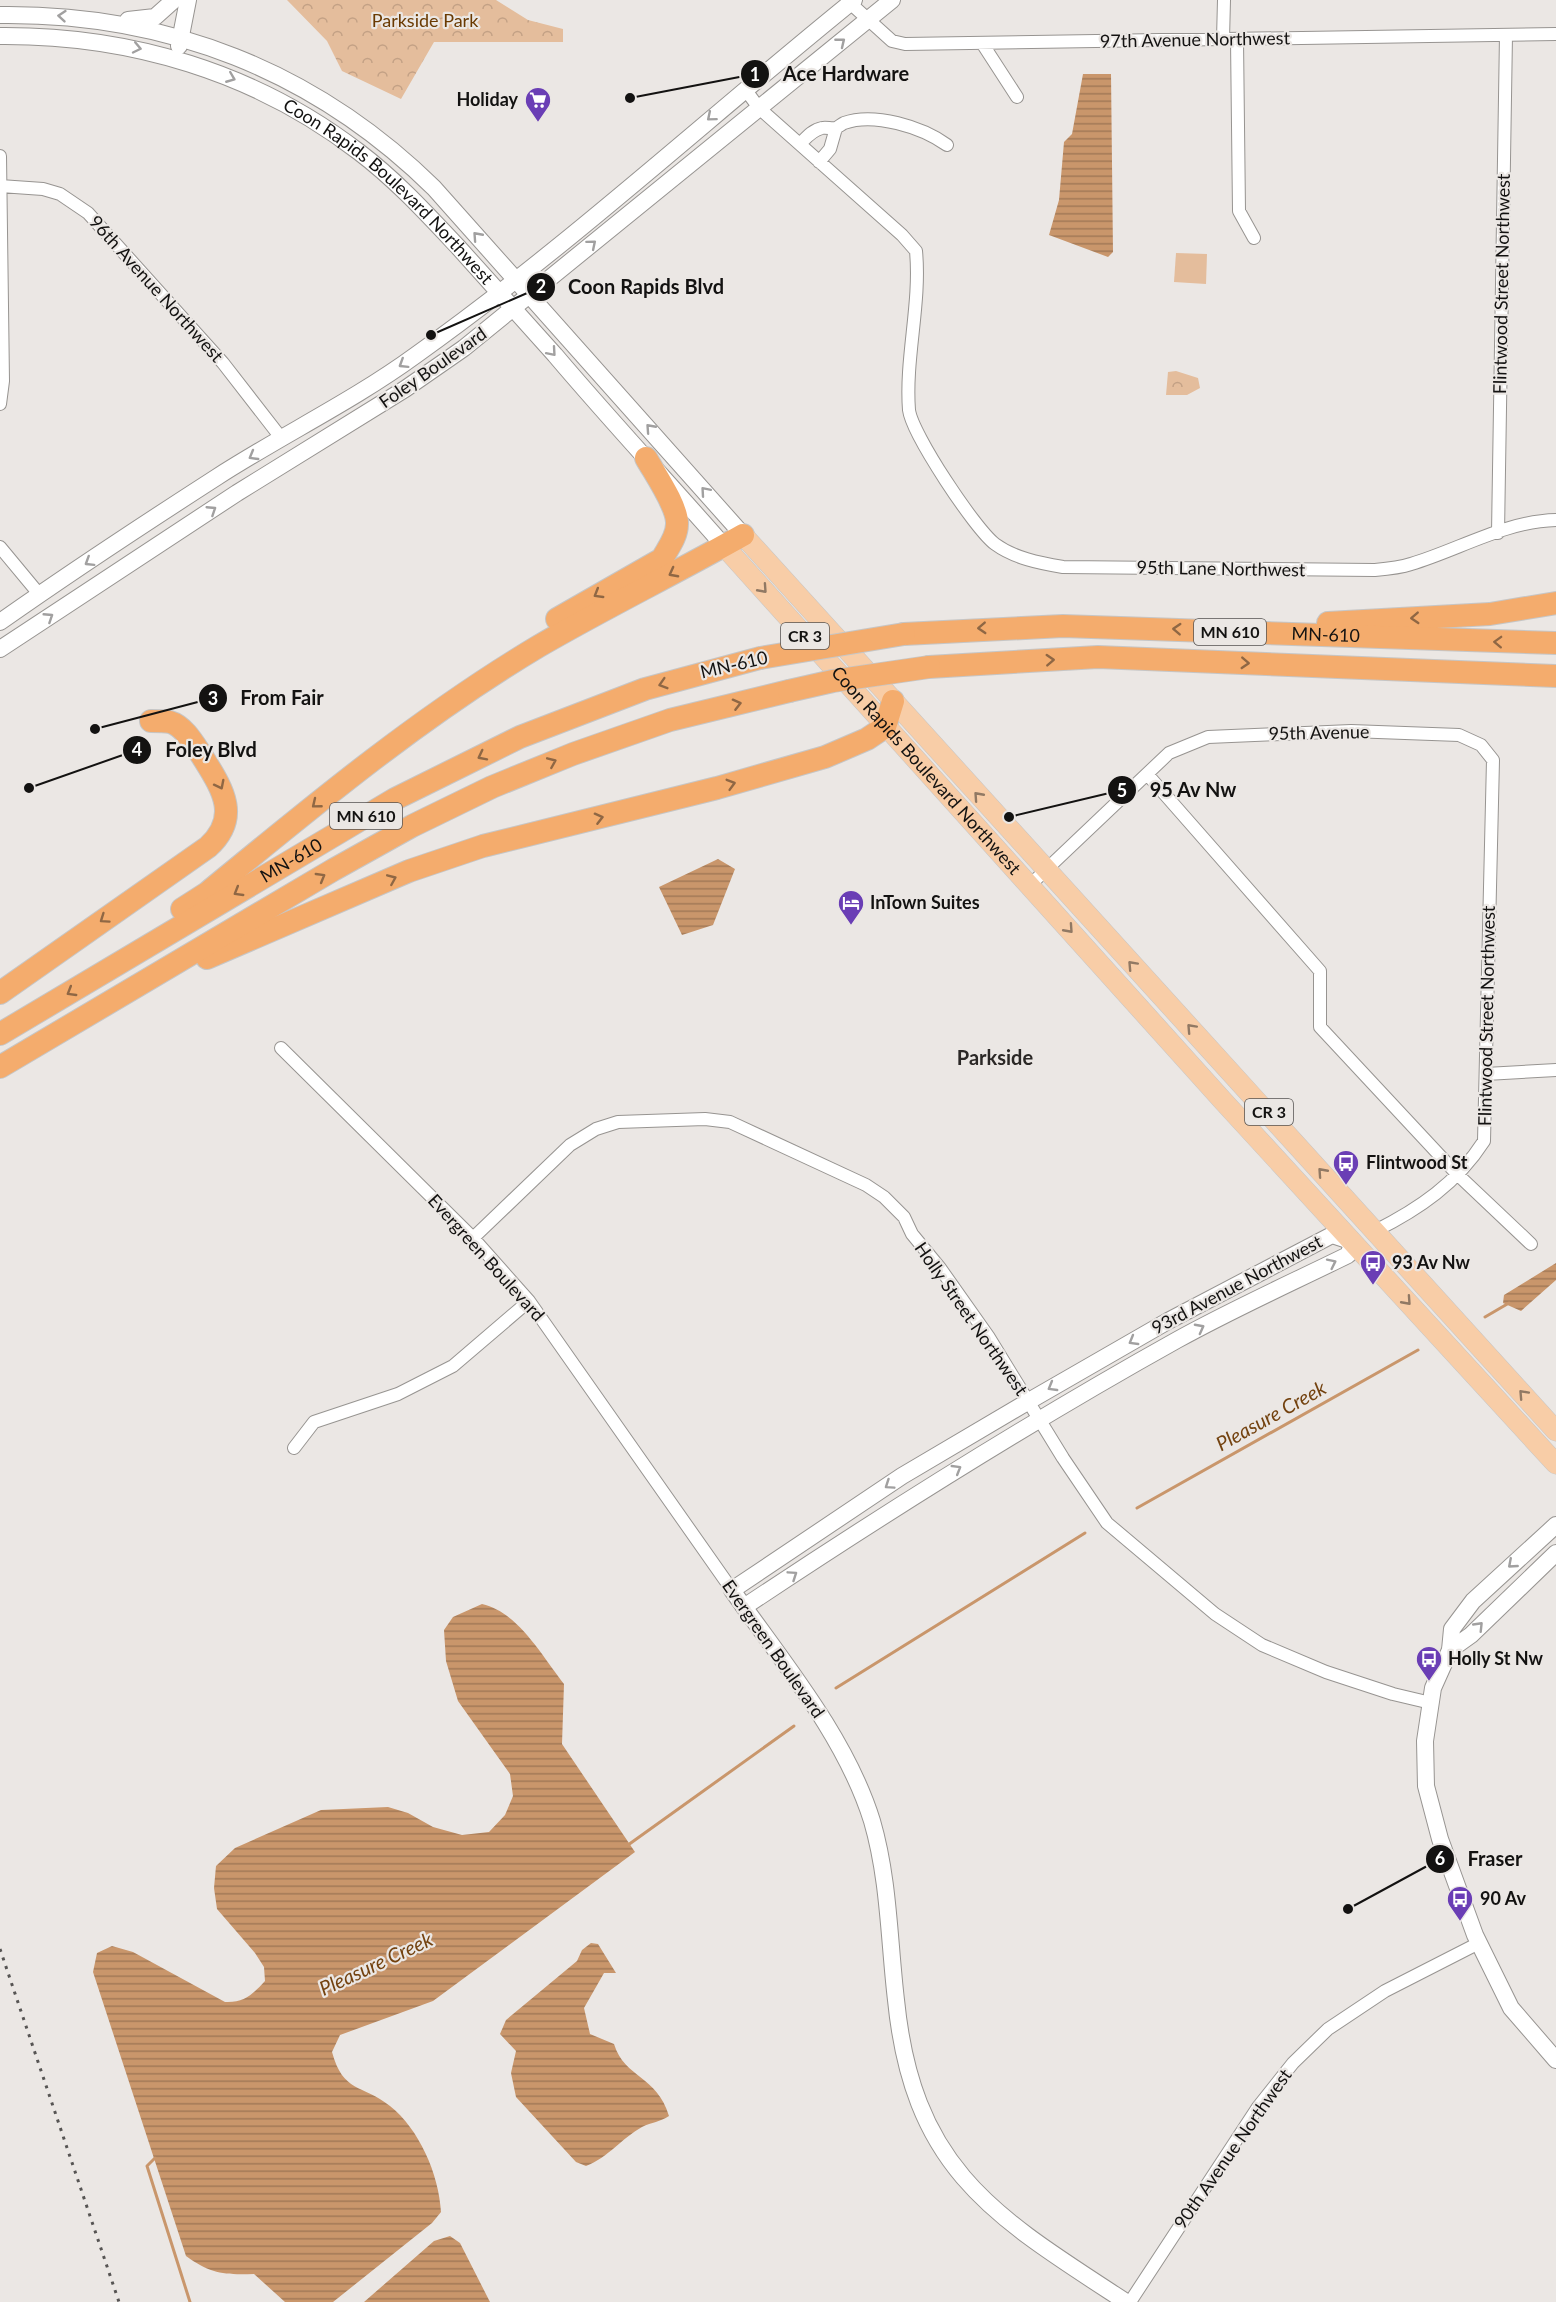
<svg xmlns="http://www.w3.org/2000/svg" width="1556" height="2302" font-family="Lato,sans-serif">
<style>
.grass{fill:#e4bd9c}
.forest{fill:url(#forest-crowns)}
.water{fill:url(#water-rules)}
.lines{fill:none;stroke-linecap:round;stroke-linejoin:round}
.stream{stroke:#c9966b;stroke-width:3}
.street-casing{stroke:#979491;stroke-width:14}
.secondary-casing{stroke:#979491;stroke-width:18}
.primary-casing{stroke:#c6c6c6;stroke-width:21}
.highway-casing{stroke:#c6c6c6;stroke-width:24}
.street{stroke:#fff;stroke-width:12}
.secondary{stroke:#fff;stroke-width:16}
.primary{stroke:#f8cda7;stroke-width:20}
.highway{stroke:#f4ac6d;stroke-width:22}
.rail{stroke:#565453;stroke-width:3;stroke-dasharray:3 6;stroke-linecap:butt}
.highway-bridge-casing{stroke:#c6c6c6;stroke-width:24;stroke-linecap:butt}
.highway-bridge{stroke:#f4ac6d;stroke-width:22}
.oneway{stroke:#a1a0a0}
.oneway2{stroke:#8f6744}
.oneway3{stroke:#917964}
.labels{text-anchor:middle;stroke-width:4.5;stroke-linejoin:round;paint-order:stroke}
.shield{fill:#ebe7e4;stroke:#545250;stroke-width:1.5}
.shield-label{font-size:16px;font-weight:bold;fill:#131211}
.park-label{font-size:18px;fill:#6a3a02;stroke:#ebe7e4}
.street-label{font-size:18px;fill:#131211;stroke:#ebe7e4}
.poi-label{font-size:18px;font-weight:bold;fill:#131211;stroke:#ebe7e4;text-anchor:start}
.neighbourhood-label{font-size:20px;font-weight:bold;fill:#2b2826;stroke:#ebe7e4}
.water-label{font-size:20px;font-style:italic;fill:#73420f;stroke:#ebe7e4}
.leader{fill:none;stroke:#131211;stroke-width:2}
.callout-dot{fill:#131211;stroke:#ebe7e4;stroke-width:2}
.mark-label{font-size:18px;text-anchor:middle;font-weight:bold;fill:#fff}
.callout-label{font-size:20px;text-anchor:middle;font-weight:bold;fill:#131211;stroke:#ebe7e4;stroke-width:4.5;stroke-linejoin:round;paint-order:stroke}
</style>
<defs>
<pattern id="forest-crowns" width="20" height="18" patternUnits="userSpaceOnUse" patternTransform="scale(1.5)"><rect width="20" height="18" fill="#e4bd9c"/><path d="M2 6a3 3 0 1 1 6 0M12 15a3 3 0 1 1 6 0" fill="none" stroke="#c3a185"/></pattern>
<pattern id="water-rules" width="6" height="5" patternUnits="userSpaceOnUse" patternTransform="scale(1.5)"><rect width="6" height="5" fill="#c9966b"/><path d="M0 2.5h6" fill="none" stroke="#a27957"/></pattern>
</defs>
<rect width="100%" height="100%" fill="#ebe7e4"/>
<path class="grass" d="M1176 253 1207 254 1206 284 1174 282Z"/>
<path class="forest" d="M287 0H496L528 20 563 29V42H434L401 99 342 71 327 41Z
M1176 371 1198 378 1200 388 1187 395H1166L1168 372Z"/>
<path class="water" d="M1083 74H1111L1113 252 1108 257 1049 235 1059 200 1064 142 1072 134Z
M718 859 735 869 713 925 682 935 659 887Z
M1556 1263V1280L1521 1311 1503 1303 1504 1295Z
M482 1604C518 1612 542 1656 564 1684L562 1744 635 1852 433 2001 340 2035 332 2052C343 2093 362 2084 390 2106 419 2129 439 2174 441 2212L432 2223 333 2302H285L254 2274C224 2275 211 2274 186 2256L93 1972 97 1953 112 1946 133 1952 225 2002C244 2003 253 1994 265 1981L264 1967 255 1953 217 1909 214 1888 216 1866 235 1848 321 1810 388 1807 408 1813 433 1827 462 1835 489 1832 505 1815 513 1796 510 1774 458 1701 446 1661 444 1630 453 1617Z
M591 1943 598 1944 616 1973H604L584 2008 590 2034 614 2044C625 2079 657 2075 669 2116 660 2122 652 2122 642 2127 622 2138 609 2157 586 2166L576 2162 516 2097 511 2073 516 2051 500 2034 506 2020 577 1961 582 1950Z
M450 2236 460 2243 490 2302H364L434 2241Z"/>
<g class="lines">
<path class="stream" d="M1485 1317 1509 1303
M1137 1508 1418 1350
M836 1688 1085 1533
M628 1845 794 1726
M155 2158 147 2166 190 2302"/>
<g class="street-casing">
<path id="street" d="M850 3 892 41 905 44 1556 34
M1223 39 1224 0
M1237 40 1239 211 1254 238
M982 43 1017 97
M745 89 759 108 902 235 916 251C921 304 905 358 909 410 912 434 975 529 995 544 1014 558 1039 563 1063 567L1374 570C1386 569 1399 568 1411 564 1458 550 1506 521 1556 520
M800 144C806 138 812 130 822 128 826 127 832 129 836 128 838 127 842 124 844 123 874 112 922 127 947 145
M0 156 3 381 0 404
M819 162 830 149 836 128
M0 186 43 189 60 194 88 213 223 363 282 439
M1498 533 1506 35
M0 547 39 594
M1147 774 1320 971V1027L1457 1174 1531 1244
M1030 885 1169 753 1208 737 1351 731 1459 735 1481 745 1493 760 1484 1141C1457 1183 1419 1209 1375 1231
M281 1048 473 1238 529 1301 732 1590
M1486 1074 1556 1070
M473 1238 570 1145 596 1129 618 1122 705 1119 730 1122 866 1185 884 1197 904 1217 912 1234 940 1268 988 1336 1063 1458 1107 1523 1215 1614 1262 1645 1326 1672 1393 1694 1431 1703
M294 1448 314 1422 398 1394 453 1366 529 1301
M1130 2302 1258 2107 1293 2063 1328 2029 1385 1991 1479 1943"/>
</g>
<g class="secondary-casing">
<g id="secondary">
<path d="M0 15C167 13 315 71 434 188L743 535"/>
<path d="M128 20 155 17 174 0"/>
<path id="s1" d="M0 36C130 35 255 72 359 152 396 180 427 214 459 248 491 284 523 319 555 355 610 420 668 482 724 546"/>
<path d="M179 46 188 0"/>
<path d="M0 622C71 572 144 524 217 477 282 435 353 401 416 355 569 246 708 118 854 0"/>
<path d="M0 649 237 493 405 389 464 348 892 0"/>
<path d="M1556 1525 1473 1601 1452 1629 1450 1650 1433 1688 1425 1741 1426 1786 1440 1839 1475 1935 1511 2008 1556 2060"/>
<path d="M744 1607C885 1513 1028 1423 1177 1340 1233 1309 1291 1283 1348 1255L1353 1242"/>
<path d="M1450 1650 1471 1635 1556 1553"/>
<path d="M1126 2302C994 2216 913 2170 896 2000 889 1941 889 1879 872 1821 846 1737 782 1661 732 1590L902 1476 1029 1401 1168 1321 1332 1235 1353 1242"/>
</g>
</g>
<g class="primary-casing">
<g id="primary">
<path d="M743 535 1556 1431"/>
<path id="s2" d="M724 546 1224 1102 1556 1464"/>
</g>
</g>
<g class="highway-casing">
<g id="highway">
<path d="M557 619 662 559C668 548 677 537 677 524 678 507 655 474 646 458"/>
<path d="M1328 623 1490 614 1556 603"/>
<path id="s3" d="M904 634 1063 626 1556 643"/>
<path d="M929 667 1098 657 1556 676"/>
<path d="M182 909 207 893C314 805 420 717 539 646 606 607 676 573 743 535"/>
<path d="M207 958 409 871 483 846 717 788 825 757 867 739 885 727 893 701"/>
<path d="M0 993 208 847C242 816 221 787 202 756 194 744 184 726 170 722 165 721 157 721 151 721"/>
<path id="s4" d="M0 1034 395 799 520 737 645 689 760 658"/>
<path d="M0 1067 333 870 412 826 492 787 573 754 670 720 789 691"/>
</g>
</g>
<use href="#street" class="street"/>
<use href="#secondary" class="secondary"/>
<use href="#primary" class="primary"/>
<use href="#highway" class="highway"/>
<path class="rail" d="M0 1949 119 2302"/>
<g class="highway-bridge-casing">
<path id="highway-bridge" d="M760 658 904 634
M789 691 833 681 929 667"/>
</g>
<use href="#highway-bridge" class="highway-bridge"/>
</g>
<defs><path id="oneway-chevron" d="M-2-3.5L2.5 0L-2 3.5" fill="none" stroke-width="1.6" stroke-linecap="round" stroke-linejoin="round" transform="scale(1.5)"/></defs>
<g class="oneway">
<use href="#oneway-chevron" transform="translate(62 16) rotate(-175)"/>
<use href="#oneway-chevron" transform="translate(841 42) rotate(-39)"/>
<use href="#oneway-chevron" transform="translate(137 48) rotate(12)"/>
<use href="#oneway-chevron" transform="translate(231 78) rotate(22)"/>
<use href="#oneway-chevron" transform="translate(711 117) rotate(140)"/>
<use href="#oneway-chevron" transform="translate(477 236) rotate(-132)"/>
<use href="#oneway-chevron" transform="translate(592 244) rotate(-40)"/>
<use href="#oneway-chevron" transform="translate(552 352) rotate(49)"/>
<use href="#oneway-chevron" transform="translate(403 364) rotate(148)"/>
<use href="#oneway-chevron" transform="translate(650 428) rotate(-132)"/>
<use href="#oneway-chevron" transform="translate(253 456) rotate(150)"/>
<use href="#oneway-chevron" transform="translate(705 491) rotate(-131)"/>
<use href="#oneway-chevron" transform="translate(212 510) rotate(-33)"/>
<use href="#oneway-chevron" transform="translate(89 562) rotate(148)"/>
<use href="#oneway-chevron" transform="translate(49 617) rotate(-33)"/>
<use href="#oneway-chevron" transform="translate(1332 1263) rotate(-26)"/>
<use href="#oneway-chevron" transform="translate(1200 1328) rotate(-28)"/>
<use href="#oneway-chevron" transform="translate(1133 1341) rotate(150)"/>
<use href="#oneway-chevron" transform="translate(1052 1387) rotate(150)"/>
<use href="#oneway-chevron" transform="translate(957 1469) rotate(-31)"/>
<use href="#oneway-chevron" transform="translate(889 1485) rotate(146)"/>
<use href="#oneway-chevron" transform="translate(1512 1564) rotate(139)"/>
<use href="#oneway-chevron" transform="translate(793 1575) rotate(-34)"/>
<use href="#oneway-chevron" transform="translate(1479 1626) rotate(-46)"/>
</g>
<g class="oneway2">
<use href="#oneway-chevron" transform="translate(673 573) rotate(152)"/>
<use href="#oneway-chevron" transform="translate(598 594) rotate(149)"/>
<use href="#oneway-chevron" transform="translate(1415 618) rotate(177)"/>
<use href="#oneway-chevron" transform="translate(982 628) rotate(177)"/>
<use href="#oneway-chevron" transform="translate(1177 629) rotate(-177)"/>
<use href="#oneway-chevron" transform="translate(1498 642) rotate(-178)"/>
<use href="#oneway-chevron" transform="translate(1050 660) rotate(-3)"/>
<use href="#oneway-chevron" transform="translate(1245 663) rotate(3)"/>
<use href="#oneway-chevron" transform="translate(663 684) rotate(163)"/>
<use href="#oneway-chevron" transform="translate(737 704) rotate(-14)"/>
<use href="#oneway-chevron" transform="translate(482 756) rotate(153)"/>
<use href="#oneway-chevron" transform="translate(552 762) rotate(-23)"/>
<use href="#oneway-chevron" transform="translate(731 784) rotate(-16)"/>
<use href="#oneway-chevron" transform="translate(220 785) rotate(63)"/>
<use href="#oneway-chevron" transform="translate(316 804) rotate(141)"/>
<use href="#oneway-chevron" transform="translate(599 818) rotate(-14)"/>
<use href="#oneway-chevron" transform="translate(321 877) rotate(-30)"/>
<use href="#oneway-chevron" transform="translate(392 879) rotate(-23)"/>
<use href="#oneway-chevron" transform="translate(238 892) rotate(149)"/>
<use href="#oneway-chevron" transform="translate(104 919) rotate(145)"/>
<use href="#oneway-chevron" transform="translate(71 992) rotate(149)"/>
</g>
<g class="oneway3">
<use href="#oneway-chevron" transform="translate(763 589) rotate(48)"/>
<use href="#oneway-chevron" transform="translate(978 796) rotate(-132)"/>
<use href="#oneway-chevron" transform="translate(1069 929) rotate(48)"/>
<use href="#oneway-chevron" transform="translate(1132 965) rotate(-133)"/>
<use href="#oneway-chevron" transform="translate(1191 1028) rotate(-133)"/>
<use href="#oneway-chevron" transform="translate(1322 1172) rotate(-132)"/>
<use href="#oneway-chevron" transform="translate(1407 1301) rotate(48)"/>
<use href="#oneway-chevron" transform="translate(1523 1394) rotate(-133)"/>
</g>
<defs>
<g id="supermarket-pin" transform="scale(1.35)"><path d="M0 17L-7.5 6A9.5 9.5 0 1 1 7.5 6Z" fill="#6a3eb5" stroke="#ebe7e4"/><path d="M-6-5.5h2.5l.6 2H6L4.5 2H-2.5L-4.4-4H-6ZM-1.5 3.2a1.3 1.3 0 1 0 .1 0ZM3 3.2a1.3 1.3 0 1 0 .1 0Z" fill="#fff"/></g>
<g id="hotel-pin" transform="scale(1.35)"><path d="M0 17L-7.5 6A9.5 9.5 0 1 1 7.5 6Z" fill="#6a3eb5" stroke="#ebe7e4"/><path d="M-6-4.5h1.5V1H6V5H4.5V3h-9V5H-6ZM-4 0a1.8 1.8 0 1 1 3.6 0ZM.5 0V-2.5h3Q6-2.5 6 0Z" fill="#fff"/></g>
<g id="bus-pin" transform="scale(1.35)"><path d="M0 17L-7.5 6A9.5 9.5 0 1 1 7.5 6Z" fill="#6a3eb5" stroke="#ebe7e4"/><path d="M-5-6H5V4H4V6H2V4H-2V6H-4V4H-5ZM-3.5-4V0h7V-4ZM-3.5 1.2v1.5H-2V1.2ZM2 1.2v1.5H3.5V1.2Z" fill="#fff"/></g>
</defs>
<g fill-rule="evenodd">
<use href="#supermarket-pin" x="538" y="100"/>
<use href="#hotel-pin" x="851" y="903"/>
<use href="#bus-pin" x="1346" y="1163"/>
<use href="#bus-pin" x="1373" y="1263"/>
<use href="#bus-pin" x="1429" y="1659"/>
<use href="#bus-pin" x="1460" y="1899"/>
</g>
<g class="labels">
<g class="shield">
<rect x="1194" y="619" width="72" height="26" rx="4.5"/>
<rect x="781" y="623" width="48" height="26" rx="4.5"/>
<rect x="330" y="803" width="72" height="26" rx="4.5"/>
<rect x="1245" y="1099" width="48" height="26" rx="4.5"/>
</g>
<g class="shield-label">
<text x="1230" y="638">MN 610</text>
<text x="805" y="642">CR 3</text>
<text x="366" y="822">MN 610</text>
<text x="1269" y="1118">CR 3</text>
</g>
<g class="park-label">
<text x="425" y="27">Parkside Park</text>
</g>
<g class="street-label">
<text transform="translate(1195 40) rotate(-1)" y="6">97th Avenue Northwest</text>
<text dy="6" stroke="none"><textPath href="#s1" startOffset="432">Coon Rapids Boulevard Northwest</textPath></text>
<text transform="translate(1502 284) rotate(-89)" y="6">Flintwood Street Northwest</text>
<text transform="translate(156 289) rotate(48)" y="6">96th Avenue Northwest</text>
<text transform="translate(433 368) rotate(-35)" y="6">Foley Boulevard</text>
<text transform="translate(1221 569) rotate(1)" y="6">95th Lane Northwest</text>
<text dy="6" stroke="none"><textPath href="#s3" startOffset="422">MN-610</textPath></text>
<text transform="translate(734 665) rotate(-13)" y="6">MN-610</text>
<text transform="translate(1319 733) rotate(-1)" y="6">95th Avenue</text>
<text dy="6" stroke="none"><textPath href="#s2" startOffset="302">Coon Rapids Boulevard Northwest</textPath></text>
<text dy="6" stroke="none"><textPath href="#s4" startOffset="339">MN-610</textPath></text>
<text transform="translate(1487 1016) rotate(-89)" y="6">Flintwood Street Northwest</text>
<text transform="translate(486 1258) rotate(48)" y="6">Evergreen Boulevard</text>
<text transform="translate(1237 1285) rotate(-28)" y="6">93rd Avenue Northwest</text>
<text transform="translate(971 1319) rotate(55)" y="6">Holly Street Northwest</text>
<text transform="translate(773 1649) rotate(55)" y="6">Evergreen Boulevard</text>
<text transform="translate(1233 2149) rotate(-55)" y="6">90th Avenue Northwest</text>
</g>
<g class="poi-label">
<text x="518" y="106" text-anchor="end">Holiday</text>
<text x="870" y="909">InTown Suites</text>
<text x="1366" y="1169">Flintwood St</text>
<text x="1392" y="1269">93 Av Nw</text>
<text x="1448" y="1665">Holly St Nw</text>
<text x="1480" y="1905">90 Av</text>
</g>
<g class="neighbourhood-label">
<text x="995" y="1065">Parkside</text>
</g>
<g class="water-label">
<text transform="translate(1271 1416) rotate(-29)" y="7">Pleasure Creek</text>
<text transform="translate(376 1964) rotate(-25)" y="7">Pleasure Creek</text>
</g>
</g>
<path class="leader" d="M630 98L755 74M431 335L541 287M95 729L213 698M29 788L137 750M1009 817L1122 790M1348 1909L1440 1859"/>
<g class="callout-dot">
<circle cx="630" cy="98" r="6"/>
<circle cx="431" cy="335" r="6"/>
<circle cx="95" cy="729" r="6"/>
<circle cx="29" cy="788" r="6"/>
<circle cx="1009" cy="817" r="6"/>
<circle cx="1348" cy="1909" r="6"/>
<circle cx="755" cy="74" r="15"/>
<circle cx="541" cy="287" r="15"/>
<circle cx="213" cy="698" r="15"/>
<circle cx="137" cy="750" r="15"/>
<circle cx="1122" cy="790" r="15"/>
<circle cx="1440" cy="1859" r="15"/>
</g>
<g class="mark-label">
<text x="755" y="81">1</text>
<text x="541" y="293">2</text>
<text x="213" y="705">3</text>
<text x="137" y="756">4</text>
<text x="1122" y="797">5</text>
<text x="1440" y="1865">6</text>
</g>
<g class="callout-label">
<text x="846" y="81">Ace Hardware</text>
<text x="646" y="294">Coon Rapids Blvd</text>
<text x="282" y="705">From Fair</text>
<text x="211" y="757">Foley Blvd</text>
<text x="1193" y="797">95 Av Nw</text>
<text x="1495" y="1866">Fraser</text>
</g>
</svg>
